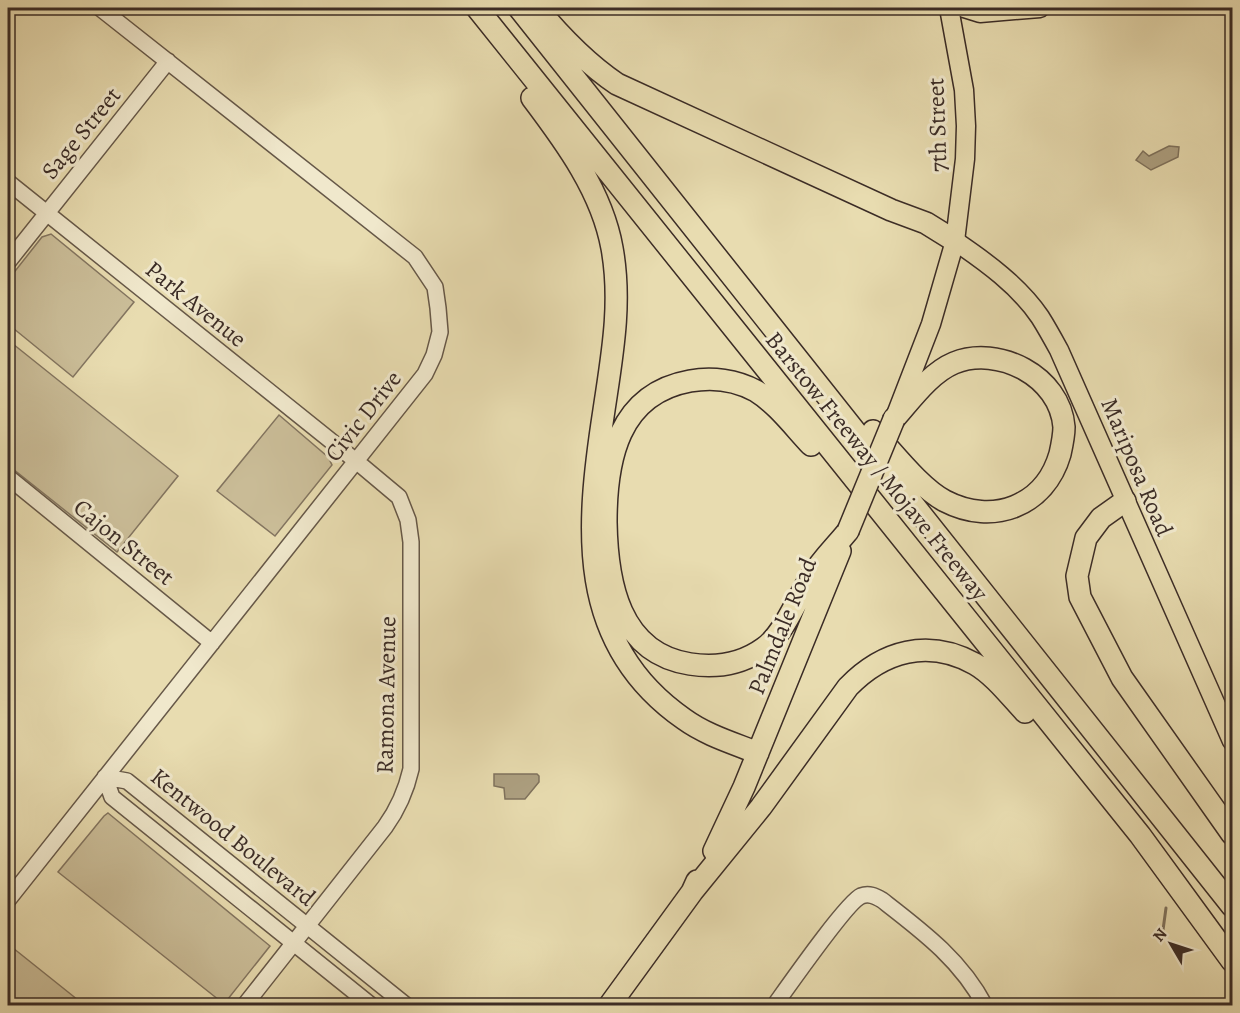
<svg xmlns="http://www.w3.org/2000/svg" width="1240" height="1013" font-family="Alegreya,serif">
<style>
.green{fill:#cbbe99;stroke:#837560;stroke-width:1.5}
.water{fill:#ada081;stroke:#7f725d;stroke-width:1.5}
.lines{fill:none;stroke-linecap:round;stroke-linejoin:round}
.stream{stroke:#7f725d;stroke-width:3}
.minor-casing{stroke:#665848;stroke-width:18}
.major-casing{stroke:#3b2c26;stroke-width:21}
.highway-casing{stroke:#3b2c26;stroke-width:24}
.minor{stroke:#f0e8cc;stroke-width:15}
.major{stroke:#e8dcb0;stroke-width:18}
.highway{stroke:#e8dcb0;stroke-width:21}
.highway-bridge-casing{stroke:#3b2c26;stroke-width:24;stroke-linecap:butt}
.highway-bridge{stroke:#e8dcb0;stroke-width:21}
.labels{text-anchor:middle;stroke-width:6;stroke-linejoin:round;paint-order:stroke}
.street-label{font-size:24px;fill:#3b2c26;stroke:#f0e8cc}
</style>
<rect width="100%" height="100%" fill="#e8dcb0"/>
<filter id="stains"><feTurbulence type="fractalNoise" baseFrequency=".00333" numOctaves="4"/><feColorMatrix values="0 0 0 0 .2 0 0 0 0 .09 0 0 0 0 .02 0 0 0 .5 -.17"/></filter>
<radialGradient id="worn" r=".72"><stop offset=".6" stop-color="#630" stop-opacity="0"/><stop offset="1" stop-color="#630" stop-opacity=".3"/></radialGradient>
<path class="green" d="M51 234 134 302 73 377 8 324V280L42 237Z
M8 340 178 476 117 552 8 465Z
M279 415 328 457 332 465 275 536 217 491Z
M108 813 270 946 224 1004 58 872 104 816Z
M8 944 83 1004 82 1005H8Z"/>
<path class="water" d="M1169 146 1179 147 1178 157 1151 170 1136 160 1143 151 1149 156Z
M494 774H537L539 776V782L525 799H505L504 788 494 786Z"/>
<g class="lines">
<path class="stream" d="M1163 930 1166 908"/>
<g class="minor-casing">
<path id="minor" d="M8 182 356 461 399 497 408 520 411 542V769C406 791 398 809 385 827L244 1006
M8 262 168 61
M8 477 212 643
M105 777 127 781 407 1006
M105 777 112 797 372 1006
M8 900 425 374 434 355 440 332 438 308 435 287 415 257 100 8
M774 1006C787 988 847 902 861 896 869 893 875 896 882 900 922 931 961 960 985 1006"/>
</g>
<g class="major-casing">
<path id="major" d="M964 8 980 13 1040 8
M955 241C986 262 1019 286 1040 317 1047 328 1053 339 1059 350L1232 741
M897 412 931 324 955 241 965 159 966 126 964 90 949 8"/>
</g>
<g class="highway-casing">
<path id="highway" d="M477 8 1140 835 1232 961
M519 8 1232 906
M537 8C561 37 586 63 617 84L891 210 926 223 955 241
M532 98C566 143 602 192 612 248 622 303 612 356 604 410 586 527 575 643 684 719 706 735 733 743 758 753
M873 431C893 452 920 488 945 501 993 526 1045 506 1060 454 1062 445 1064 435 1064 427 1060 376 998 345 954 363 930 373 911 400 894 419
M811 445C794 427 777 404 756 391 736 380 712 377 690 381 618 394 606 460 606 522 607 582 619 653 690 664 716 668 742 664 764 648 784 634 797 598 811 577 821 560 836 546 848 531
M1125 501 1101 518 1086 538 1077 576 1080 597 1122 678 1232 834
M714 851 744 787 840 551
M692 892 761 807 848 687C883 651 928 638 975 664 994 675 1010 696 1025 712
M609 1006 692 892 697 881"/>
</g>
<use href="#minor" class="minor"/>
<use href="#major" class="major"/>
<use href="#highway" class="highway"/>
<g class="highway-bridge-casing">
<path id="highway-bridge" d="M848 531 894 419"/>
</g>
<use href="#highway-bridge" class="highway-bridge"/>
</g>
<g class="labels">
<g class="street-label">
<text transform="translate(937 125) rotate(-92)" y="8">7th Street</text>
<text transform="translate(81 133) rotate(-51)" y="8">Sage Street</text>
<text transform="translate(196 304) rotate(39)" y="8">Park Avenue</text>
<text transform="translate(363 416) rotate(-52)" y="8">Civic Drive</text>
<text transform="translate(877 466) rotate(51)" y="8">Barstow Freeway / Mojave Freeway</text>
<text transform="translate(1137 467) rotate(67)" y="8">Mariposa Road</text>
<text transform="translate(124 542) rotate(39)" y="8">Cajon Street</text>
<text transform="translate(782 626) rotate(-68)" y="8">Palmdale Road</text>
<text transform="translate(386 695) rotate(-89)" y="8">Ramona Avenue</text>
<text transform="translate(233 837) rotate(39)" y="8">Kentwood Boulevard</text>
</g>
</g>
<rect width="1240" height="1013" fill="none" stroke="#e8dcb0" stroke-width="30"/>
<rect x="9" y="9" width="1222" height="995" fill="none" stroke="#3b2c26" stroke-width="3"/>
<rect x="15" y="15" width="1210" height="983" fill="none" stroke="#3b2c26" stroke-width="1.5"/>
<g transform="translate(1171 944) rotate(309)" stroke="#f0e8cc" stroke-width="4.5" paint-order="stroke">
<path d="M0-4.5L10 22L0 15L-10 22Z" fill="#3b2c26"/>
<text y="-9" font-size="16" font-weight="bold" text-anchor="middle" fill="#3b2c26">N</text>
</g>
<rect width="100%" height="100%" filter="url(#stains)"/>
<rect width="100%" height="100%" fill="url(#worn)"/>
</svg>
